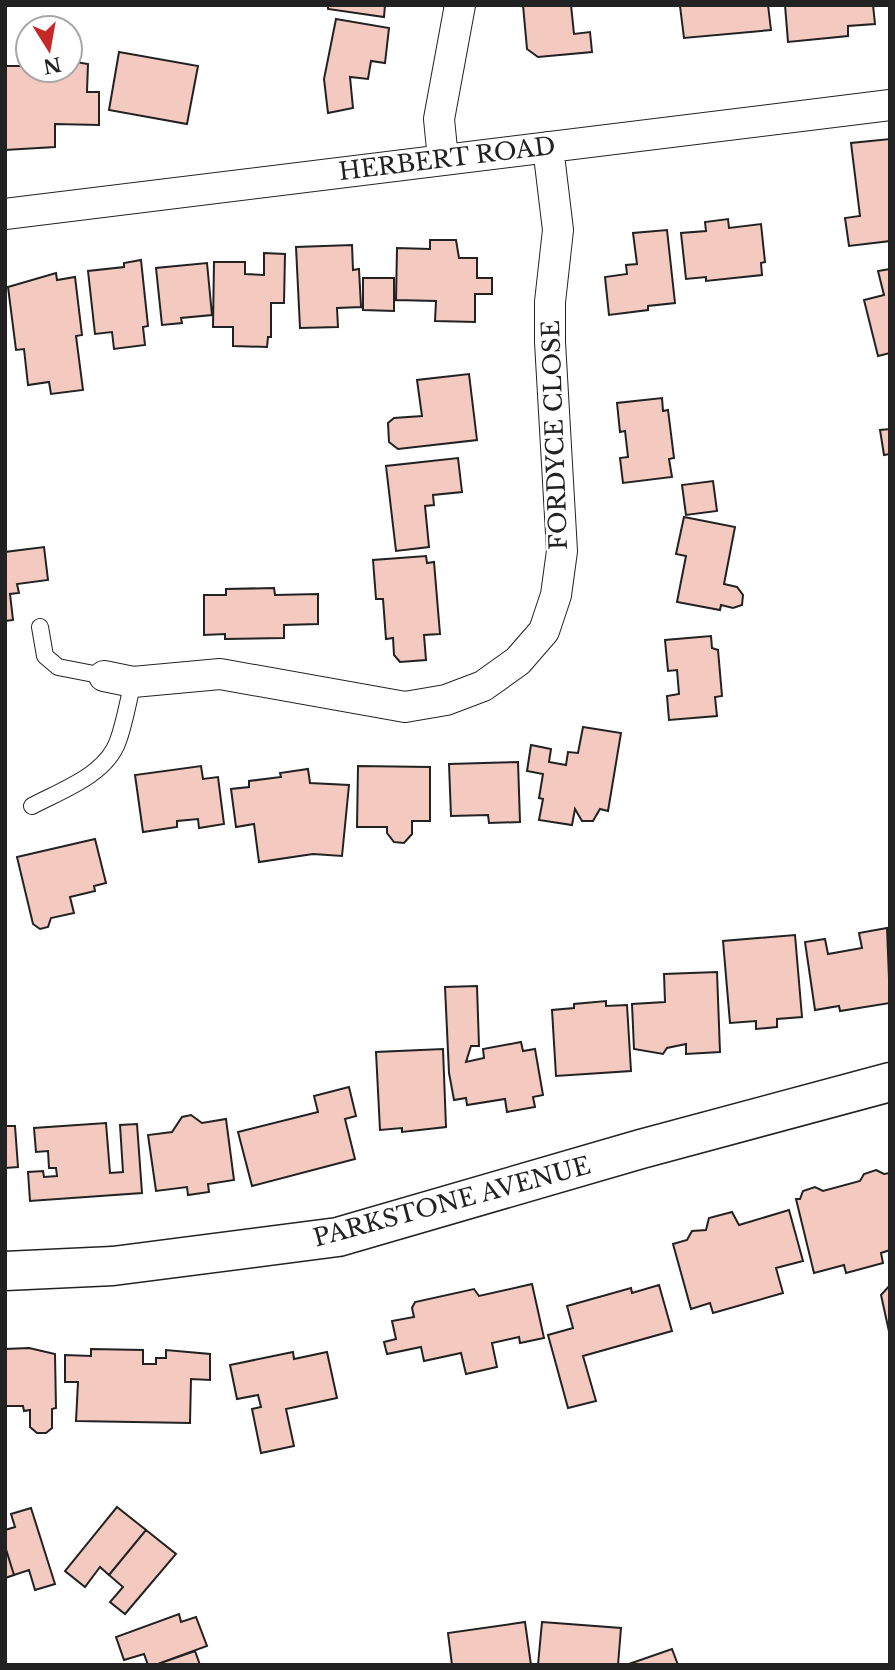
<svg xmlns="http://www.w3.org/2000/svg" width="895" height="1670" font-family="'Libre Baskerville',serif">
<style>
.building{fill:#f3c9c0;stroke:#222;stroke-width:2}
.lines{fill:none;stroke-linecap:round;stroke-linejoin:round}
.lane-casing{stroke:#222;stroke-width:18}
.street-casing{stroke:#222;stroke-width:32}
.secondary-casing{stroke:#222;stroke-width:41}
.lane{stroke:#fff;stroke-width:16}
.street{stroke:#fff;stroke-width:30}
.secondary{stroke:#fff;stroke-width:38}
.labels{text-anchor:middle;stroke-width:5;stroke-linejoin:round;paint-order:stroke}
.street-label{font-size:24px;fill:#222;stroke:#fff}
</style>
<rect width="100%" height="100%" fill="#fff"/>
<path class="building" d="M328 5H385L384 17 328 9Z
M523 5H571L574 34 590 32 592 52 538 57 527 49Z
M768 5 771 30 684 38 680 6Z
M785 5H873L875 24 848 26V36L788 42Z
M336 19 389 28 385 63 371 61 368 79 350 77 353 108 328 113 324 79Z
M119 52 198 66 187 124 109 110Z
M70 61 88 64 87 92H99V125L55 124V147L5 150V66H28V70H70Z
M890 139V241L849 246 845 218 860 216 851 143Z
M728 219 729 228 761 224 765 262 761 263 762 275 706 281V277L686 279 681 233 706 231 705 222Z
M667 230 675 303 648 306V310L609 315 605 277 627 274 626 265 637 264 633 233Z
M430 240H456L459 258H477V278H492V294H475V322L435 321 436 301 396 300 397 248 430 249Z
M352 245 353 270 359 269 361 307 337 308 338 327 300 328 296 247Z
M264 253 285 254 284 303H271V337H268L267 347 233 346V327H213L214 262H245V274L264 275Z
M141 260 148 326 143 327 145 345 114 349 112 332 95 334 88 271 124 267V263Z
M207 263 212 315 181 318 182 323 162 325 156 268Z
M890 269V353L878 356 864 300 884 295 878 271Z
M56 273 57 280 75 277 82 335 76 336 83 390 51 394 49 382 28 385 24 349 16 350 8 287Z
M363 278H394V311L363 310Z
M469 374 477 440 398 449 389 442 388 423 394 418 422 416 417 380Z
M662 398 663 411 668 410 674 458 669 459 672 477 623 483 620 458 628 457 625 431 620 432 617 403Z
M890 429V454L884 455 880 430Z
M458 458 462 492 433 495 434 505 425 506 429 547 396 551 386 466Z
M713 481 717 511 686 515 682 485Z
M684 517 735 527 724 584 737 587 743 595 742 605 733 608 721 605 720 610 677 602 686 556 676 554Z
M44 547 48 580 17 584 19 593 10 594 13 620 5 621V552Z
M426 556 427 563 434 562 440 634 424 635 426 660 400 662 394 655 393 638 386 639 383 599H376L373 560Z
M274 588 275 595 318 594V624L284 625V638L225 639V634L204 635V595H226V589Z
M711 636 712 648 718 650 722 696 715 697 717 716 669 720 667 696 679 694 677 670 668 671 665 640Z
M583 727 621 733 608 811 600 809 593 821H582L575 809 572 825 539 820 543 799 539 798 543 774 527 771 531 745 551 749 549 762 566 765 568 752 578 753Z
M518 762 520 822 489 823 488 815 451 816 449 764Z
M201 766 203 779 218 777 224 824 199 828 198 819 177 821V827L143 832 135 775Z
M358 766 430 767V821H412V834L404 843 394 842 387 833V827H357Z
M308 769 310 783 349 785 342 856 313 854 259 862 254 824 236 827 231 789 249 787V781L281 777 280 773Z
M95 839 106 883 94 886 95 891 70 897 74 913 51 918 48 927 40 929 33 924 17 857Z
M887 928 890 1003 840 1011 839 1006 815 1010 805 942 825 939 828 954 862 948 859 933Z
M795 935 802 1017 777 1019V1027L756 1029V1021L730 1023 723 941Z
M717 972 720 1052 686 1054V1044L667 1048 663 1054 634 1049 632 1004 665 1002 664 974Z
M477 986 479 1046H471L466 1062 484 1058 483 1049 521 1042 523 1051 535 1049 543 1095 533 1097 535 1107 507 1112 505 1099 467 1105 466 1098 454 1100 449 1073 445 987Z
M606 1001V1006L627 1005 631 1071 556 1076 552 1010 574 1008V1004Z
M443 1049 446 1127 402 1132V1128L380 1130 376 1052Z
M349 1087 356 1116 345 1119 355 1159 252 1186 238 1132 318 1112 314 1096Z
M191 1115 202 1123 226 1119 234 1180 208 1184 209 1192 188 1195 187 1187 156 1191 148 1135 172 1132 182 1117Z
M106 1123 110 1173 123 1172 120 1125 137 1124 142 1193 30 1201 28 1172 43 1171 44 1177 57 1176 56 1168H49L48 1151 36 1152 34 1128Z
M5 1126H15L18 1167 5 1168Z
M876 1170 884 1174 890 1173V1250L881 1253 883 1263 846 1273 844 1265 814 1273 796 1199H800L803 1191 815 1187 823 1191 860 1181 864 1174Z
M789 1210 803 1261 776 1268 783 1293 713 1313 710 1303 691 1309 673 1244 687 1240 692 1231 706 1230 709 1218 732 1212 739 1225Z
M532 1284 544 1338 520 1343 519 1337 492 1343 497 1367 466 1374 461 1353 424 1361 421 1347 387 1354 384 1342 396 1339 392 1321 414 1317 412 1308 415 1302 474 1289 479 1296Z
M659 1285 672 1331 583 1356 596 1401 568 1408 548 1335 573 1328 567 1306 631 1288 632 1293Z
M890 1285V1336L881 1295Z
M29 1348 55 1354 56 1408 52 1409V1428L46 1433H37L30 1427V1410L24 1411 23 1406H5V1349Z
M91 1349 143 1350V1364H156V1358H166V1350L210 1354V1380L191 1379 190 1423 76 1421 78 1382H65V1355L91 1356Z
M293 1352 294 1359 327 1352 337 1398 286 1409 294 1446 261 1453 252 1409 261 1407 258 1395 237 1399 230 1365Z
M117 1507 146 1530 109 1575 100 1567 85 1587 65 1571Z
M31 1508 55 1584 35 1590 29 1570 14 1575 5 1546V1530L15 1527 11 1514Z
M146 1530 176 1554 125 1614 110 1602 123 1587 109 1575Z
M5 1546 14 1575 5 1578Z
M179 1614 181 1622 196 1617 207 1646 155 1665H148L144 1654 124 1660 116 1637Z
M525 1622 531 1665H452L448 1633Z
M542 1622 621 1628 618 1665H538Z
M672 1649 678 1665H626Z
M195 1651 200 1665H155Z"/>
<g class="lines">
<g class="lane-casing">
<path id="lane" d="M40 627 45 656 58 667 104 676
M32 806C62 790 106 775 118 741 125 722 128 701 133 682"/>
</g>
<g class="street-casing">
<path id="street" d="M443 159 439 119 460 5
M5 214 890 105
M104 676 133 682 220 674 405 707 446 700 483 686 518 661 544 631 556 595 562 551 550 342V302L558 230 548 147"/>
</g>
<g class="secondary-casing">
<path id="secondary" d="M5 1271 113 1266 338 1237 641 1149 890 1082"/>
</g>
<use href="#lane" class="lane"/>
<use href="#street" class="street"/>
<use href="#secondary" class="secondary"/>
</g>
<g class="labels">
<g class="street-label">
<text transform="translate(447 159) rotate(-7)" y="8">HERBERT ROAD</text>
<text transform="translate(555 435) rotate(-92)" y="8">FORDYCE CLOSE</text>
<text transform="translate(452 1202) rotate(-15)" y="8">PARKSTONE AVENUE</text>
</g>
</g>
<rect width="895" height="1670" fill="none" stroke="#222222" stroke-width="14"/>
<g transform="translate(49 49) rotate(169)"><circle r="33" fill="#ffffff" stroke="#a7a7a7" stroke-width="2"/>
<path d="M0-5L12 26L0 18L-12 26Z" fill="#c62828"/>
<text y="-10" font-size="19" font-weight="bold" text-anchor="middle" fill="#222222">N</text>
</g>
</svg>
